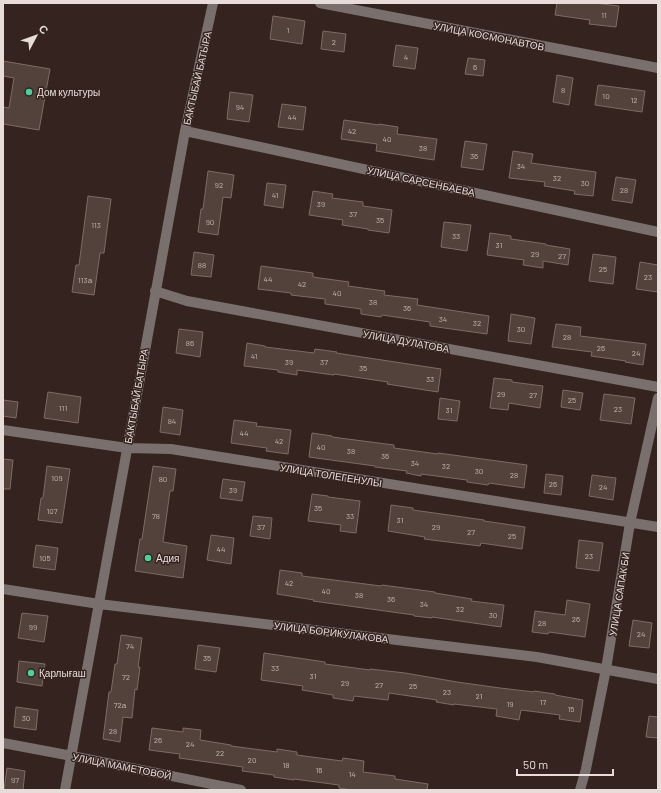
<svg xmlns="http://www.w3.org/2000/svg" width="661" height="793" font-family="Barlow,sans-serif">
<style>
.building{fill:#53413b;stroke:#7e6b64}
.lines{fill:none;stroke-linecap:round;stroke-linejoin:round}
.minor{stroke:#79706d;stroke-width:10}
.poi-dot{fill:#46d49e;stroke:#34231e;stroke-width:1.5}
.labels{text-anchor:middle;stroke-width:3;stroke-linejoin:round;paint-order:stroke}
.number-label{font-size:8px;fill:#c2b5b1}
.street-label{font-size:10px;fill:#e7dcd8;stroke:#34231e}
.poi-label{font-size:10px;fill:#e7dcd8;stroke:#34231e;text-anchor:start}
</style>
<rect width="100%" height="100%" fill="#34231e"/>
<path class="building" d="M557 3H594L619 6 616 27 589 24 590 20 555 15Z
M273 16 305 21 302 44 270 39Z
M323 31 346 34 344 52 321 49Z
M396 45 418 48 415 69 393 66Z
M468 58 485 60 483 76 465 74Z
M3 61 50 69 39 130 3 124V107L9 108 14 78 3 76Z
M557 75 573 78 569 105 553 102Z
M598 85 645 91 642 112 595 105Z
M230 92 253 95 249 122 227 119Z
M282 104 306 107 303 130 278 127Z
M344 120 379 125V124L398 127 397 134 437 139 434 160 376 151 377 144 341 139Z
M465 141 487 144 483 170 461 167Z
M513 151 533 154 531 163 596 172 593 196 574 194 575 191 544 186 545 182 509 178Z
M208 171 234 175 231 198 223 197 218 235 198 232 201 209H203Z
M616 177 636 180 632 203 612 200Z
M267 183 286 185 283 208 264 205Z
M313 191 333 194 332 198 363 202V206L392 210 389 233 368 230V229L342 225 343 220 309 215Z
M88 196 111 199 104 253H100L94 295 72 292 76 265H79Z
M444 222 471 225 467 251 441 247Z
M490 233 511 236V239L546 244V245L570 249 568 265 543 261V268L523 265 524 260 487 255Z
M194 252 214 255 211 277 191 275Z
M593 254 616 257 613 284 589 281Z
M640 262 658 265V292L636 289Z
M261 266 313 273V277L349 282 348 286 385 291 384 295 418 299 417 305 489 316 487 334 430 326V322L382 315 381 317 361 314V309L325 304V299L291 295V293L258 289Z
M511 314 535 318 531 344 508 341Z
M556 324 581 327 580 336 646 344 643 365 625 362 626 361 591 356 592 352 552 347Z
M179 329 203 332 200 357 176 353Z
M247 343 265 346V347L314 353 315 349 337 352 336 353 441 369 438 392 387 384 388 382 334 374V375L297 370V375L278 372V370L244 366Z
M494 378 512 380V382L543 386 540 408 509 403 508 410 490 408Z
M563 390 583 393 580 410 561 407Z
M48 392 81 397 78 423 44 418Z
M604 394 635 398 631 424 600 420Z
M440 398 460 401 457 421 438 419Z
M3 400 18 402 16 418 3 416Z
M163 407 183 410 180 435 160 432Z
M234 420 257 423 256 426 291 430 288 454 266 451 267 448 231 443Z
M312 433 332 436V437L394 445V448L438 454V453L527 465 524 488 489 483 488 485 467 482V480L421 474V476L406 473 407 471 375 467V466L309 457Z
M3 459 13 460 10 489H3Z
M47 466 70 469 62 523 38 520 41 498H43Z
M153 466 176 469 173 491H170L163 542 187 546 183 578 135 571 140 539H142Z
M546 474 563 476 561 495 544 493Z
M592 475 616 478 613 500 589 496Z
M223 479 245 482 242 501 220 498Z
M312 494 328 496V497L360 501 356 533 340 531 341 525 308 521Z
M391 505 413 508V510L484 520V521L525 527 522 549 481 543 480 546 424 539 425 537 388 531Z
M253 516 272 518 270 539 250 536Z
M211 535 234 538 231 564 207 560Z
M579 540 603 543 599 571 576 568Z
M36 545 58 548 55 570 33 567Z
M280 570 302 573V576L350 582 381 586 382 585 435 592V593L472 599 471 601 504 605 501 627 432 617V618L414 616V615L313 601 314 600 277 594Z
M567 600 590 604 585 637 549 632 548 634 532 632 535 611 565 615Z
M22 613 48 616 44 642 18 638Z
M633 620 652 623 649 648 629 646Z
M121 635 142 638 138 667H140L137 690 135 689 132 718 123 717 120 742 103 739 109 692H111L115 664H117Z
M198 645 220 648 216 672 195 669Z
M264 653 325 662V664L370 670V669L405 673 457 682 500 688 534 692V691L555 694V695L583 700 580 722 559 719 560 715 521 710 519 720 496 716 497 709 454 704V705L436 702 437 700 389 693 388 700 354 696 353 701 333 698V695L302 690 303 686 261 680Z
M19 661 45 664 42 686 17 682Z
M16 707 38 710 36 730 14 727Z
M649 716 658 717V738L646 737Z
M152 728 183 732V728L201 730 200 740 231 745V746L277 752V749L297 752V755L342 761 343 758 364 761 363 772 395 776V779L428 784 427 790H352L339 788V785L294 779V780L274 777V775L242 771 243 767 179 758 180 754 149 750Z
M7 768 25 771 23 790H4Z"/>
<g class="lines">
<path class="minor" d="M320 3 658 68
M185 131 658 232
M155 291 187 301 658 387
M3 430 127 448 171 449 658 527
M3 589 99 604 537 657 658 679
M3 743 72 756 241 790
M65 790 185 131 213 3
M580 790 586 769 606 669 630 523 658 398"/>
</g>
<g class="poi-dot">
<circle cx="29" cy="92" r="4"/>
<circle cx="148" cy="558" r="4"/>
<circle cx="31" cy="673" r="4"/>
</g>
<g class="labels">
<g class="number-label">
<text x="604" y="18">11</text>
<text x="288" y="33">1</text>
<text x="334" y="45">2</text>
<text x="406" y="60">4</text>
<text x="475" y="70">6</text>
<text x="563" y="93">8</text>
<text x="606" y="99">10</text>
<text x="634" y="103">12</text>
<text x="240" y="110">94</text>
<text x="292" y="120">44</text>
<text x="352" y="134">42</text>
<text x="387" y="142">40</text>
<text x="423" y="151">38</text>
<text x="474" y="159">36</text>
<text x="521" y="169">34</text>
<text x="557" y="181">32</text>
<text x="585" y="186">30</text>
<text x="219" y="188">92</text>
<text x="624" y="193">28</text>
<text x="275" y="198">41</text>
<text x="321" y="207">39</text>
<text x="353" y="217">37</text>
<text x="380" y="223">35</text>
<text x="210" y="225">90</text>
<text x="96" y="228">113</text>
<text x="456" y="239">33</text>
<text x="499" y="248">31</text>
<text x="535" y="257">29</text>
<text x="562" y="259">27</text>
<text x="202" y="268">88</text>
<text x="603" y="272">25</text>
<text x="648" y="280">23</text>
<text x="268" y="282">44</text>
<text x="85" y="283">113а</text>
<text x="302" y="287">42</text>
<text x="337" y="296">40</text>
<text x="373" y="305">38</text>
<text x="407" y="311">36</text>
<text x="443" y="322">34</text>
<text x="477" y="326">32</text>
<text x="521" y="332">30</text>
<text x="567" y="340">28</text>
<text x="190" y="346">86</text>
<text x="601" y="351">26</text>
<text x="636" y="356">24</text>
<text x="254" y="359">41</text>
<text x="289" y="365">39</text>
<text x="324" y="365">37</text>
<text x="363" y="371">35</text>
<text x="430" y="382">33</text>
<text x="501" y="397">29</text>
<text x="533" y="398">27</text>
<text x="572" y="403">25</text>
<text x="63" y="411">111</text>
<text x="618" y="412">23</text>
<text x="449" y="413">31</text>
<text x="172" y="424">84</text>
<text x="244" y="436">44</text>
<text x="279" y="444">42</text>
<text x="321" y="450">40</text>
<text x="351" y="454">38</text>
<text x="385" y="459">36</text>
<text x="415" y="466">34</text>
<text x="446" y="469">32</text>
<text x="479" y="474">30</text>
<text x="514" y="478">28</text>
<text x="57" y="481">109</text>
<text x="163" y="482">80</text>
<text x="553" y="487">26</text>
<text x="603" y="490">24</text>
<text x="233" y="493">39</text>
<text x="318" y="511">35</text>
<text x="52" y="514">107</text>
<text x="156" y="519">78</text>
<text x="350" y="519">33</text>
<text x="400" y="523">31</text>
<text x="261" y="530">37</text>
<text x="436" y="530">29</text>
<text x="471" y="535">27</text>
<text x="512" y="539">25</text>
<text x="221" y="552">44</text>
<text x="589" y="559">23</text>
<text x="45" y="561">105</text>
<text x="289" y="586">42</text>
<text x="326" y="594">40</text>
<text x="359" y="598">38</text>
<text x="391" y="602">36</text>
<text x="424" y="607">34</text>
<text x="460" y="612">32</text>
<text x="493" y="618">30</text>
<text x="576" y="622">26</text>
<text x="542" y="626">28</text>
<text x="33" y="630">99</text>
<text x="641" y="637">24</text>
<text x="130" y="649">74</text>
<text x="207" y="661">35</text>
<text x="275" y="671">33</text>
<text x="313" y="679">31</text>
<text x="126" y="680">72</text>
<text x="345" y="686">29</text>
<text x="379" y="688">27</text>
<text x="413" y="689">25</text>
<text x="447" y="695">23</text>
<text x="479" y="699">21</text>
<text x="543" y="705">17</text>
<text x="510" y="707">19</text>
<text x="120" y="708">72а</text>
<text x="571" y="712">15</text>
<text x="26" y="721">30</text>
<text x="113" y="734">28</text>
<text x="158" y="743">26</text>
<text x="190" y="747">24</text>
<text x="220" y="756">22</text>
<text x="252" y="763">20</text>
<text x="286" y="768">18</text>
<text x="319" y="773">16</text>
<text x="352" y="777">14</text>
<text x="15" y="783">97</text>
</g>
<g class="street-label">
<text transform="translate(489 36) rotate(11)" y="4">УЛИЦА КОСМОНАВТОВ</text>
<text transform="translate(197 78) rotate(-77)" y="4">БАКТЫБАЙ БАТЫРА</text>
<text transform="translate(421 181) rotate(12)" y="4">УЛИЦА САРСЕНБАЕВА</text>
<text transform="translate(406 341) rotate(10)" y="4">УЛИЦА ДУЛАТОВА</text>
<text transform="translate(136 396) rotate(-80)" y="4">БАКТЫБАЙ БАТЫРА</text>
<text transform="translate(331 475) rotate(9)" y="4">УЛИЦА ТОЛЕГЕНУЛЫ</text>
<text transform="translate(619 594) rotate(-81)" y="4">УЛИЦА САПАК БИ</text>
<text transform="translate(331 632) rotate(7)" y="4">УЛИЦА БОРИКУЛАКОВА</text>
<text transform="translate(122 766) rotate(11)" y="4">УЛИЦА МАМЕТОВОЙ</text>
</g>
<g class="poi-label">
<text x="37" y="96">Дом культуры</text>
<text x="156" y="562">Адия</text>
<text x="39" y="677">Қарлығаш</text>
</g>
</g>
<rect width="661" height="793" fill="none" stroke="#e7dcd8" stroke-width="8"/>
<g transform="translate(36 36) rotate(49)" stroke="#34231e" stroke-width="3" paint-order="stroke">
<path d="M0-3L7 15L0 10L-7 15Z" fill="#e7dcd8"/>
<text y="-6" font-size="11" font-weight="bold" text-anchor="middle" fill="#e7dcd8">С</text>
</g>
<path d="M517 769v6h96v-6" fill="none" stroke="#e7dcd8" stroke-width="2"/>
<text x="523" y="769" font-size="12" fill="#e7dcd8" stroke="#34231e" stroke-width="3" paint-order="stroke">50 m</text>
</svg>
